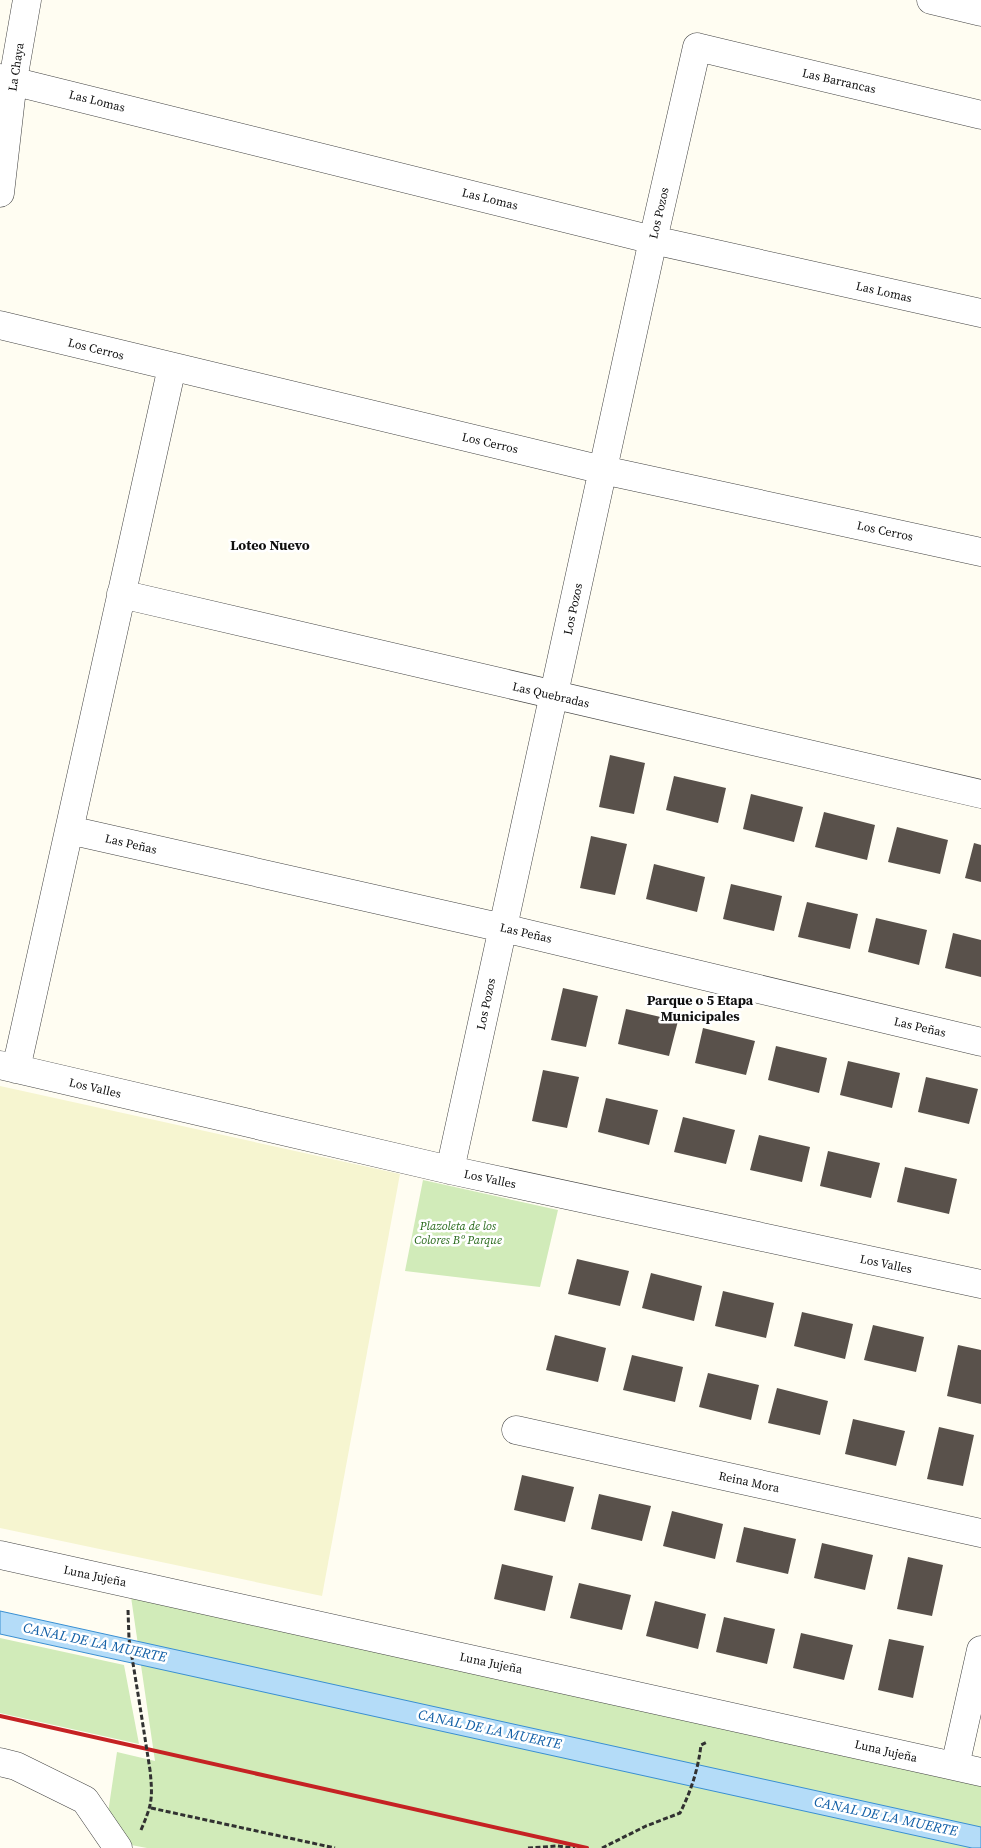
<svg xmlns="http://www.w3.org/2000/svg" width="981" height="1848" font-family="'Source Serif 4',serif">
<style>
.farmland{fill:#f6f5d0}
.green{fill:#d1ebb9}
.water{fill:#b4dcf8;stroke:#398fd2}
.building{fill:#59514b}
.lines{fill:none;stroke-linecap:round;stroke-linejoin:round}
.minor-casing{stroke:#424242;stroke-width:29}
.tertiary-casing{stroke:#424242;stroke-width:29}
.path{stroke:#313131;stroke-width:3;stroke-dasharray:5 2.5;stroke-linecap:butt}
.minor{stroke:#fff;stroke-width:28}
.tertiary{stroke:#fff;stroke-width:28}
.rail{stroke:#c52223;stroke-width:4}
.path-bridge{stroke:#313131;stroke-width:3;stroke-dasharray:5 2.5;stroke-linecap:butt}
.labels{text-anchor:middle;stroke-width:5;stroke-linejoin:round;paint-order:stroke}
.street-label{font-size:12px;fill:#0f0f0f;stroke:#fff}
.park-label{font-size:12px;font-style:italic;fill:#296a1c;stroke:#fff}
.neighbourhood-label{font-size:14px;font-weight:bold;fill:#0f0f0f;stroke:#fff}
.water-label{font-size:14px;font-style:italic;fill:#1360a7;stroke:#fff}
</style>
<rect width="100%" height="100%" fill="#fffdf2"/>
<path class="farmland" d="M0 1086 400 1174 322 1596 0 1528Z"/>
<path class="green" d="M423 1180 558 1210 540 1287 405 1271Z
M131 1597 981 1786V1848H147L104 1840 117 1752 155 1761Z
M0 1638 124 1665 139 1744 0 1713Z"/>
<path class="water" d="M0 1611 981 1827V1848H972L0 1634Z"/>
<path class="building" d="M610 755 645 763 634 814 599 807Z
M674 776 726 788 718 823 666 810Z
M751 794 803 807 794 842 743 829Z
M824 812 875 825 867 860 815 847Z
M897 827 948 840 940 874 888 862Z
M591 836 627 844 615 895 580 888Z
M974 843 981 845V882L965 878Z
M654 864 705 877 697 912 646 899Z
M731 884 782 896 774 931 723 919Z
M807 902 858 914 850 949 798 937Z
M876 918 927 930 919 965 868 952Z
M953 933 981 940V977L945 968Z
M563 988 598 996 586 1047 551 1040Z
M626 1009 678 1021 669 1056 618 1044Z
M703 1028 755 1041 746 1075 695 1063Z
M776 1046 827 1058 819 1093 768 1080Z
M848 1061 900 1073 892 1108 840 1095Z
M543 1070 579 1077 567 1128 532 1121Z
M926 1077 978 1089 969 1124 918 1112Z
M606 1098 658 1110 649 1145 598 1132Z
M683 1117 735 1130 726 1164 674 1152Z
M759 1135 810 1147 802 1182 750 1170Z
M828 1151 880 1163 871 1198 820 1186Z
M905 1167 957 1179 949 1214 897 1202Z
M577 1259 629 1271 620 1306 568 1294Z
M651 1273 702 1286 694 1321 642 1308Z
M723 1291 774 1303 766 1338 715 1326Z
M802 1312 853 1324 845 1359 794 1346Z
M873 1325 924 1337 916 1372 864 1360Z
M555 1335 606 1348 598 1382 546 1370Z
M958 1345 981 1350V1404L947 1396Z
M632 1355 683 1367 675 1402 623 1390Z
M708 1373 759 1385 751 1420 699 1407Z
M777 1388 828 1401 820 1435 768 1423Z
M853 1419 905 1431 896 1466 845 1454Z
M939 1427 974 1435 963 1486 927 1479Z
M522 1475 574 1487 565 1522 514 1510Z
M599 1494 651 1506 642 1541 591 1529Z
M672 1511 723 1524 715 1559 663 1546Z
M744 1527 796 1539 788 1574 736 1562Z
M822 1543 873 1555 865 1590 814 1578Z
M908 1557 943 1565 932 1616 897 1609Z
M502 1564 553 1576 545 1611 494 1599Z
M579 1583 631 1595 622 1630 570 1618Z
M655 1601 706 1614 698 1649 646 1636Z
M724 1617 775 1629 767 1664 716 1652Z
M801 1633 853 1645 844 1680 793 1668Z
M889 1639 924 1646 913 1698 878 1690Z"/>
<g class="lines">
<g class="minor-casing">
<path id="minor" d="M931 0 981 12
M0 78 653 240 981 313
M0 193 13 80 27 0
M0 325 603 470 981 552
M121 594 981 794
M69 830 503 928 981 1042
M0 1065 450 1170 981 1284
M16 1069 172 367
M450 1170 653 240 697 47 981 115
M516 1430 981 1533
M0 1555 981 1772
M955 1766 981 1650"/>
</g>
<g class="tertiary-casing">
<path id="tertiary" d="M0 1762 16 1766 85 1800 118 1848"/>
</g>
<path class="path" d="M128 1610 129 1639 139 1700
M151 1808 335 1848
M141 1830C152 1804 153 1799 150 1770
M528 1848 557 1846 575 1848
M602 1848 646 1826 680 1813C691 1791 698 1770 701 1745L707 1742"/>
<use href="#minor" class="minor"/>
<use href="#tertiary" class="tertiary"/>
<path class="rail" d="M0 1716 587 1848"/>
<path class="path-bridge" d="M139 1700 150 1770"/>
</g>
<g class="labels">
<g class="street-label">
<text transform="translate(16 67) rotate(-81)" y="4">La Chaya</text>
<text transform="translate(839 81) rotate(13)" y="4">Las Barrancas</text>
<text transform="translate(97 101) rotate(14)" y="4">Las Lomas</text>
<text transform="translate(490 199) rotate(14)" y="4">Las Lomas</text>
<text transform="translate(659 213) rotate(-77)" y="4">Los Pozos</text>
<text transform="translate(884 292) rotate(13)" y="4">Las Lomas</text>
<text transform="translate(96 349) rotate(14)" y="4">Los Cerros</text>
<text transform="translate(490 443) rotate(13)" y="4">Los Cerros</text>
<text transform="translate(885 531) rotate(12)" y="4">Los Cerros</text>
<text transform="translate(573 609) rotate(-78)" y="4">Los Pozos</text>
<text transform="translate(551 695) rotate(13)" y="4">Las Quebradas</text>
<text transform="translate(131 844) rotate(13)" y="4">Las Peñas</text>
<text transform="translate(526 933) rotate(13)" y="4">Las Peñas</text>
<text transform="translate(486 1004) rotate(-78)" y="4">Los Pozos</text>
<text transform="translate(920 1027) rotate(13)" y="4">Las Peñas</text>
<text transform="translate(95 1088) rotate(13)" y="4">Los Valles</text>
<text transform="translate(490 1179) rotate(12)" y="4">Los Valles</text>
<text transform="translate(886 1264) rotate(12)" y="4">Los Valles</text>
<text transform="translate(749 1482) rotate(12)" y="4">Reina Mora</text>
<text transform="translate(95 1576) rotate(12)" y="4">Luna Jujeña</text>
<text transform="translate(491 1663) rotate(12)" y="4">Luna Jujeña</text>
<text transform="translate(886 1751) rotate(13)" y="4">Luna Jujeña</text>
</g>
<g class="park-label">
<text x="458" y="1230">Plazoleta de los<tspan x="458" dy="14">Colores Bº Parque</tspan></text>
</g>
<g class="neighbourhood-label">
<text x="270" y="550">Loteo Nuevo</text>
<text x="700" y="1005">Parque o 5 Etapa<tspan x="700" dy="16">Municipales</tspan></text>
</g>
<g class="water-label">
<text transform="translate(95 1642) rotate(12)" y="5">CANAL DE LA MUERTE</text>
<text transform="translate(490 1729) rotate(12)" y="5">CANAL DE LA MUERTE</text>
<text transform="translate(886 1816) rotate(12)" y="5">CANAL DE LA MUERTE</text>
</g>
</g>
</svg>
